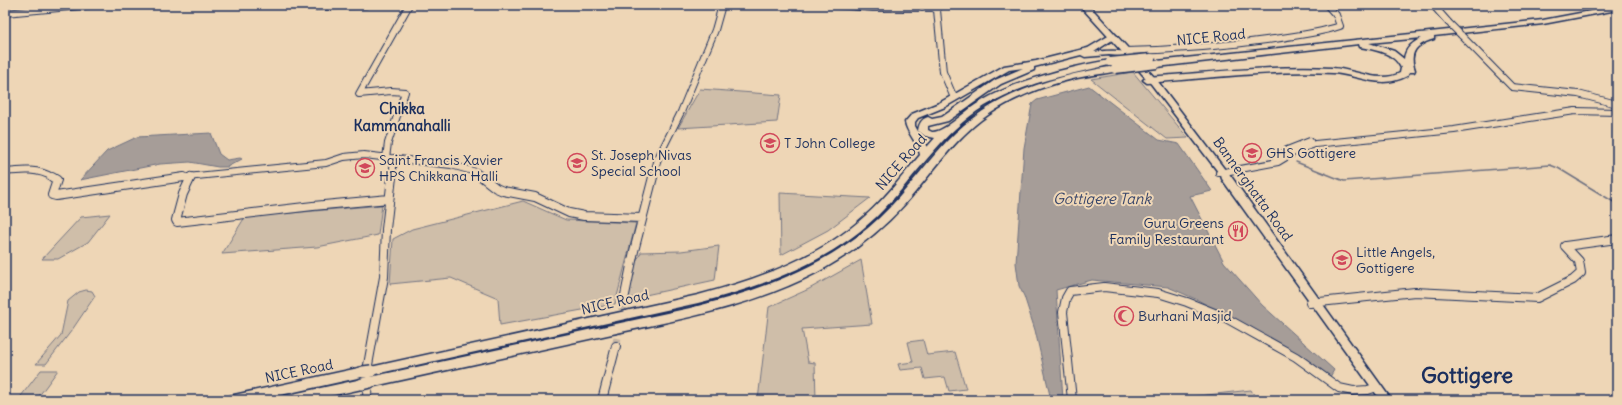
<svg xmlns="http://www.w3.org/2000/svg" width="1622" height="405" font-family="Delius,sans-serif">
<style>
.green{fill:#cfbea9;stroke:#757684}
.water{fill:#a69d98;stroke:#6e7181}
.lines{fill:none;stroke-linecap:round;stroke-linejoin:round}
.stream{stroke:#6e7181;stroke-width:1.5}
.secondary-tunnel{stroke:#c4b5a4;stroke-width:8;stroke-dasharray:8 4;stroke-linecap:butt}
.secondary-far1-casing{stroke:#1b2f5e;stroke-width:8}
.secondary-casing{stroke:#1b2f5e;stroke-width:10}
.primary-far1-casing{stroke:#1b2f5e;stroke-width:10}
.primary-casing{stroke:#1b2f5e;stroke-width:12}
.highway-casing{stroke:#1b2f5e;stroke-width:3}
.secondary-far1{stroke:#eed6b6;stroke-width:6}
.secondary{stroke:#eed6b6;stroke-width:8}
.primary-far1{stroke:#eed6b6;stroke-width:7}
.primary{stroke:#eed6b6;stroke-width:9}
.highway{fill:#eed6b6;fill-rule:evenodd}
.secondary-bridge-casing{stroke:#1b2f5e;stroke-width:8;stroke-linecap:butt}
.highway-bridge-far1-casing{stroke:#1b2f5e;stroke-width:11;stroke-linecap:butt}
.highway-bridge-casing{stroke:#1b2f5e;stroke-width:14;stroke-linecap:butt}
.secondary-bridge{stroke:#eed6b6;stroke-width:6}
.highway-bridge-far1{stroke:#eed6b6;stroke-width:8}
.highway-bridge{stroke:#eed6b6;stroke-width:11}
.labels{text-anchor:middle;stroke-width:4;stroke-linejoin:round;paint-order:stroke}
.street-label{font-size:14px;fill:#1b2f5e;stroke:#eed6b6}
.poi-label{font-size:14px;fill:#1b2f5e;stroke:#eed6b6;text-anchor:start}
.neighbourhood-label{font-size:15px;font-weight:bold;fill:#1b2f5e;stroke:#eed6b6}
.water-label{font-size:15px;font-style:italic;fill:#37456a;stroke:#eed6b6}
.near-district-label{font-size:22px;font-weight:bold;fill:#1b2f5e;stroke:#eed6b6}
</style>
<rect width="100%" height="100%" fill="#eed6b6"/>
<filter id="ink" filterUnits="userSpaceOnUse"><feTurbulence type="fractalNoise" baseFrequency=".025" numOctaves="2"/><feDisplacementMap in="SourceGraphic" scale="8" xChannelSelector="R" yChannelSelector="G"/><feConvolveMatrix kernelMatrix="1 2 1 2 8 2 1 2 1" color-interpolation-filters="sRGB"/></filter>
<g filter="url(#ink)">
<path class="green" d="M1133 72 1188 138 1167 139 1091 79Z
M700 89 781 95 777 122 678 128Z
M780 193 870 198 828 230 781 255Z
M523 201 566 220 636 223 615 304 500 325 498 298 451 278 390 284 393 239 412 229Z
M382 205 378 235 317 247 222 254 245 217Z
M110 214 88 242 58 259H42L81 217Z
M719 246 715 280 627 299 636 259 639 257 641 252 681 251Z
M861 260 872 324 802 329 808 362 815 363 816 400H758L769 307 809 289Z
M86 290 92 291 95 296 72 330 46 364H36L61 335 68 301 79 292Z
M923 340 927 355 955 352 966 389 949 391 945 377 925 379 922 368 900 370 898 364 913 362 908 342Z
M41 370H58L36 400H18Z
M1251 390 1257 400H1163Z"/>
<path class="water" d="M1089 86 1159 140 1179 144 1212 191 1190 196 1224 262 1262 305 1334 370 1330 377 1198 300 1168 287 1092 280 1056 290 1063 400H1051L1035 330 1024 296 1019 286 1016 263 1024 148 1032 104 1037 100Z
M211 133 219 154 227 160 240 158 242 159 227 167H218L190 162 160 164 80 180 107 151 137 137Z"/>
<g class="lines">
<path class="stream" d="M1296 162 1344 181 1550 165 1558 168 1617 204"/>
<path class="secondary-tunnel" d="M616 346 624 300"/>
<g class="secondary-far1-casing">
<path id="secondary-far1" d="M307 5 313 7 365 5
M837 5 873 8H933L937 10 943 72 954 98
M1433 5 1448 22
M5 13 91 5
M1461 35 1512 87 1578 94 1617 104
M1125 51C1175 50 1225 46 1274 39 1296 36 1319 33 1340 26L1336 15 1327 5
M386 158 388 143 405 92 391 91 359 94 409 5
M1275 160 1287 150 1310 141
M5 172C22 170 38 168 54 178
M1219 173 1278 162 1298 150 1315 144 1454 130 1575 111 1617 112
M177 178 326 163 344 157 364 155 451 165 476 172 484 178
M190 178 191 176
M392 178 394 158
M653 178 658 158 681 112 715 30 722 5"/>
</g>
<g class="secondary-casing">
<path id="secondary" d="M52 177 57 180 52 195 56 196 184 177
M191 177 183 194 176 220 177 222 313 206 389 199
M482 177 496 188 503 191 535 197 569 213 584 216 642 218
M624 300 634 251 653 177
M1310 303 1415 292 1537 298 1573 280 1581 273 1579 261 1565 246 1617 239
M367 400 368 365 384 277 386 229 392 177
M602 400 616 346
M1072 400 1063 312 1066 298 1070 291 1104 287 1158 293 1187 302 1224 317 1296 357 1339 388 1353 391 1368 390 1377 387"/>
</g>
<g class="primary-far1-casing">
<path id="primary-far1" d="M1084 5 1154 82 1227 178"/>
</g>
<g class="primary-casing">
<path id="primary" d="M1226 177 1386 400"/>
</g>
<g class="highway-casing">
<path id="highway" d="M1617 6V10L1543 24 1434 36V39C1417 44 1408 52 1415 70L1414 72H1409L1407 76C1381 90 1359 75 1333 73 1271 70 1209 78 1147 83L1143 80 1147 77C1208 73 1271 65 1332 68 1354 69 1379 84 1400 73L1401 68C1394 52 1374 50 1360 47L1359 44 1157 67 1153 64 1157 61 1543 20ZM1422 38C1413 42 1405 48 1404 59L1394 51 1369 43Z
M1110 35H1116L1117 37 1094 52C1103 51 1125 49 1132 55L1131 57 1109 55 1085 57 1081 55 1034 67V70L1001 84 948 121 928 126V130L932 132C944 133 967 109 980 102 1020 79 1065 68 1110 60L1114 62 1113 64C1068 75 1025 82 985 106 942 132 918 174 884 209 835 261 766 285 698 303L258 400H228L230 396 234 395 363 367 366 368 698 295C758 279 819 258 865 216 886 198 902 176 920 155 918 142 907 134 905 122L912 114 939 103 1004 66 1036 61 1088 48ZM1023 68 995 80 942 117 932 119 928 117C921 119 919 124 918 131L925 136 935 138 927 147 915 126V122L918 118 945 107 1009 70Z
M1115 66 1119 69 1118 71C1104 74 1090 75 1077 78 1046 85 1014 97 988 115 954 138 932 174 905 204 880 232 850 255 816 273 753 306 681 319 612 334 531 352 451 369 370 387L367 386 362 389 312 400H282L284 396 288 395 362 379 365 380 370 377 690 308C754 292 816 271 868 228 898 203 920 170 947 141 991 94 1053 76 1115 66Z"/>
</g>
<use href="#secondary-far1" class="secondary-far1"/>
<use href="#secondary" class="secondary"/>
<use href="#primary-far1" class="primary-far1"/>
<use href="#primary" class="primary"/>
<use href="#highway" class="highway"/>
<g class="secondary-bridge-casing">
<path id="secondary-bridge" d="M1448 22 1461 35"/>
</g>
<g class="highway-bridge-far1-casing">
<path id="highway-bridge-far1" d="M1110 62 1151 58
M1115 69 1157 64"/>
</g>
<g class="highway-bridge-casing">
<path id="highway-bridge" d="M363 372 371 371
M362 384 370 382"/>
</g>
<use href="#secondary-bridge" class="secondary-bridge"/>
<use href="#highway-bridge-far1" class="highway-bridge-far1"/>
<use href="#highway-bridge" class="highway-bridge"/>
</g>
</g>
<defs>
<g id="university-ring" transform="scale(1)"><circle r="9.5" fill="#eed6b6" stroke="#d1495b" stroke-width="1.5"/><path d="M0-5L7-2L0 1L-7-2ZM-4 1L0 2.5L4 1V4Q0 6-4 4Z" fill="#d1495b"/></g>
<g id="school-ring" transform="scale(1)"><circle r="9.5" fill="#eed6b6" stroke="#d1495b" stroke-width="1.5"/><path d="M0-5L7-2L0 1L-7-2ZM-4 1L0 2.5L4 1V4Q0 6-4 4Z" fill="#d1495b"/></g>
<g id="restaurant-ring" transform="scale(1)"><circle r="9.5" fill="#eed6b6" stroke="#d1495b" stroke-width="1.5"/><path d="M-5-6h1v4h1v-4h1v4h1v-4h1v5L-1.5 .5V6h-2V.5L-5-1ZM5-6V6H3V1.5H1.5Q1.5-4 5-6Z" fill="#d1495b"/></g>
<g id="mosque-ring" transform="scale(1)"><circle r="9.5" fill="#eed6b6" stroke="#d1495b" stroke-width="1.5"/><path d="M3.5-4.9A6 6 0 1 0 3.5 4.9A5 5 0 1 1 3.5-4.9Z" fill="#d1495b"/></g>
</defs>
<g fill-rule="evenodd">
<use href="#university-ring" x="770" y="143"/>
<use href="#school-ring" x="1252" y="153"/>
<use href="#school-ring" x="577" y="163"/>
<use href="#school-ring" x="365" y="168"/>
<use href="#restaurant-ring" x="1238" y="231"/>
<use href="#school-ring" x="1342" y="260"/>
<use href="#mosque-ring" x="1124" y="316"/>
</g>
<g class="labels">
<g class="street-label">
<text transform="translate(1211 37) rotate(-6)" y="5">NICE Road</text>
<text transform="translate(901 162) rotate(-49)" y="5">NICE Road</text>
<text transform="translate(1253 189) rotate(54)" y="5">Bannerghatta Road</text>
<text transform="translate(615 302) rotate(-13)" y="5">NICE Road</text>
<text transform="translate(299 371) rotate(-12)" y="5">NICE Road</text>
</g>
<g class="poi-label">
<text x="784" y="148">T John College</text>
<text x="1266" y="158">GHS Gottigere</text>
<text x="591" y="160">St. Joseph Nivas<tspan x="591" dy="16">Special School</tspan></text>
<text x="379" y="165">Saint Francis Xavier<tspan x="379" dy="16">HPS Chikkana Halli</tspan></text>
<text x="1224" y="228" text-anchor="end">Guru Greens<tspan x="1224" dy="16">Family Restaurant</tspan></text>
<text x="1356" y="257">Little Angels,<tspan x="1356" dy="16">Gottigere</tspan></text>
<text x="1138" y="321">Burhani Masjid</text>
</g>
<g class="neighbourhood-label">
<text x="402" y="114">Chikka<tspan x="402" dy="17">Kammanahalli</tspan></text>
</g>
<g class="water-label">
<text x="1102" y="204">Gottigere Tank</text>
</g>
<g class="near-district-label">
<text x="1467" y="383">Gottigere</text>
</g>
</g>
<rect width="1622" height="405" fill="none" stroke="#eed6b6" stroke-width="20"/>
<rect x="10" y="10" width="1602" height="385" fill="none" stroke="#1b2f5e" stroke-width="1.5" filter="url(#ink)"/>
</svg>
